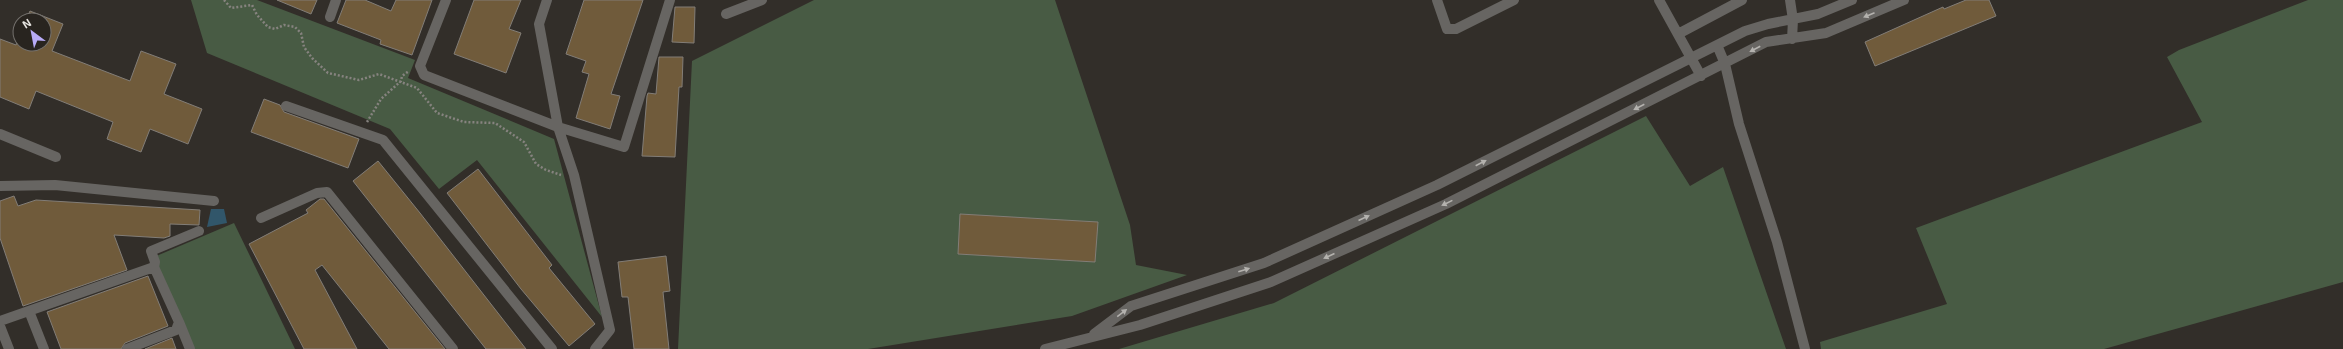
<svg xmlns="http://www.w3.org/2000/svg" width="2343" height="349" font-family="'Exo 2',sans-serif">
<style>
.green{fill:#485b44}
.water{fill:#31566a}
.building{fill:#705b3b;stroke:#827d77}
.lines{fill:none;stroke-linecap:round;stroke-linejoin:round}
.path{stroke:#86837f;stroke-width:2.5;stroke-dasharray:2 2;stroke-linecap:butt}
.minor{stroke:#676562;stroke-width:10}
.oneway{fill:#b4b2ae}
</style>
<rect width="100%" height="100%" fill="#322e29"/>
<path class="green" d="M191 0H257L415 60 408 78 554 139 602 317 477 160 439 189 390 129 207 53Z
M814 0H1055L1130 225 1136 265 1187 275 1072 316 868 349H678L692 61Z
M2308 0H2343V282L2104 349H1821L1820 342 1947 304 1916 228 2202 122 2167 57 2179 50Z
M1646 116 1690 186 1723 167 1786 349H1119L1274 303Z
M234 223 295 349H193L154 257Z"/>
<path class="water" d="M211 209H224L227 223 207 227Z"/>
<path class="building" d="M277 0H317L311 14Z
M346 0H365L391 11 396 0H432L412 55 380 44 381 40 337 23Z
M474 0H521L509 29 521 33 506 73 454 54Z
M584 0H643L611 94 620 96 610 129 576 118 589 74 582 72 586 61 566 54Z
M1966 0H1989L1996 16 1875 66 1865 42 1943 7 1944 9Z
M675 7H695L694 43 672 42Z
M30 11 63 24 52 51 130 81 141 51 176 64 164 94 202 109 188 144 150 129 141 152 107 139 113 122 36 91 29 109 0 97V39L16 45 20 35V44H44V20H26Z
M659 57H683L682 87H679L675 157 642 156 647 96 648 93 656 94Z
M264 99 280 105 284 112 359 139 348 168 251 132Z
M378 161 420 213 526 349H486L364 195 353 181Z
M478 169 552 265 549 268 595 324 569 346 521 289 447 193Z
M14 196 18 206 36 200 200 210 199 225 170 224V236L164 238 114 235 127 270 23 306 0 238V201Z
M320 199H324L445 349H389L322 265 315 270 357 349H304L249 244 308 213 306 210Z
M960 214 1098 222 1095 262 958 254Z
M666 256 670 291 663 292 669 349H634L628 297H622L618 262Z
M148 276 168 326 125 343 121 349H61L47 312Z
M172 338 176 349H145Z"/>
<g class="lines">
<path class="path" d="M224 0 231 8 252 5 257 15 268 27 275 29 284 25 295 27 301 33 304 47 312 58 328 73 359 80 379 74 417 88 437 113 464 122 495 123 524 142 536 164 546 170 561 175
M367 122 381 99 401 81 402 76 409 71"/>
<path class="minor" d="M446 0 420 66 424 75 558 127 624 147 670 0
M547 0 539 24 558 127 574 175 610 330 595 349
M1437 0 1447 29H1456L1514 0
M1659 0 1701 76
M1790 0 1793 20 1792 39
M726 14 762 0
M330 17 336 0
M1678 34 1742 0
M1717 45 1725 64 1739 124 1777 242 1805 349
M286 106 383 140 552 349
M0 134 56 157
M0 186 55 185 214 201
M261 218 317 193 327 192 453 349
M29 311 44 349
M0 321 154 267 155 262 151 251 199 231
M179 322 190 349
M0 326 9 349
M1094 334 1131 306 1264 263 1437 185 1745 31 1768 24 1818 14 1852 0
M127 349 176 330 179 322 154 267
M1045 349 1140 325 1271 282 1446 204 1766 42 1826 33 1904 0"/>
</g>
<defs><path id="oneway-solid" d="M-6-.8H1V-3.2L6.5 0L1 3.2V.8H-6Z"/></defs>
<g class="oneway">
<use href="#oneway-solid" transform="translate(1869 15) rotate(157)"/>
<use href="#oneway-solid" transform="translate(1755 49) rotate(152)"/>
<use href="#oneway-solid" transform="translate(1639 107) rotate(153)"/>
<use href="#oneway-solid" transform="translate(1481 163) rotate(-27)"/>
<use href="#oneway-solid" transform="translate(1447 203) rotate(154)"/>
<use href="#oneway-solid" transform="translate(1364 218) rotate(-24)"/>
<use href="#oneway-solid" transform="translate(1329 256) rotate(156)"/>
<use href="#oneway-solid" transform="translate(1244 270) rotate(-18)"/>
<use href="#oneway-solid" transform="translate(1122 313) rotate(-37)"/>
</g>
<g transform="translate(32 32) rotate(328)"><circle r="19" fill="#28241f" stroke="#74716d"/>
<path d="M0-3L7 15L0 10L-7 15Z" fill="#b8abf7"/>
<text y="-6" font-size="11" font-weight="bold" text-anchor="middle" fill="#e7e5e1">N</text>
</g>
</svg>
